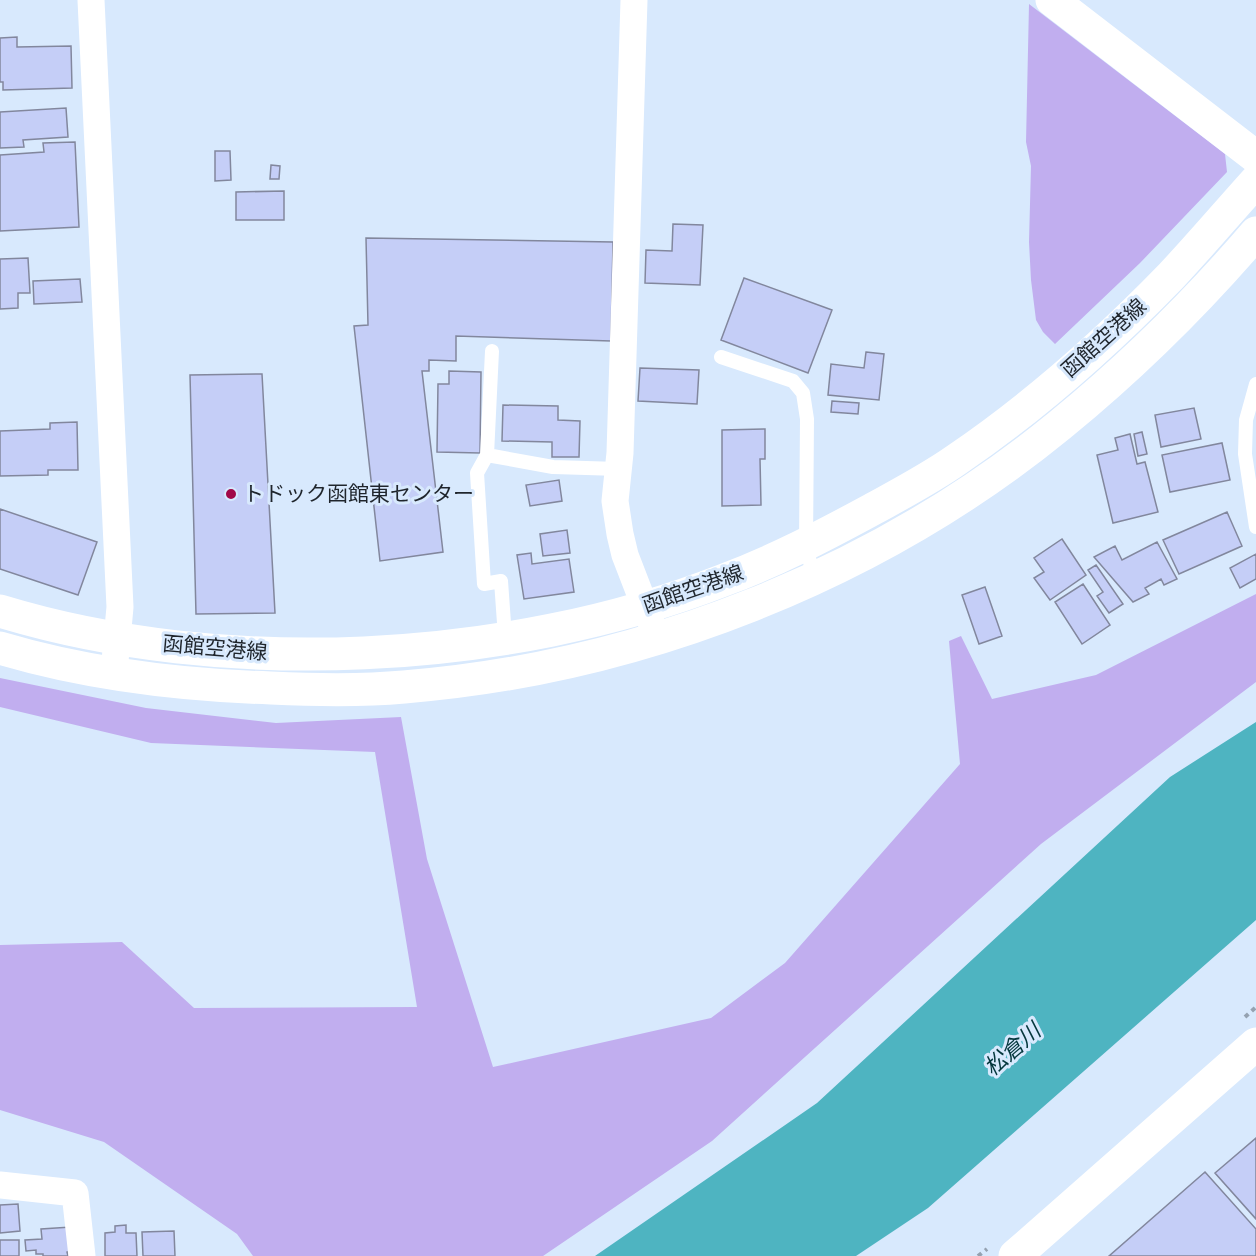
<svg xmlns="http://www.w3.org/2000/svg" width="1256" height="1256" font-family="'Work Sans','Noto Sans JP',sans-serif">
<style>
.green{fill:#c1aeef}
.water{fill:#4eb4c1}
.building{fill:#c5cef7;stroke:#82879d;stroke-width:1.5}
.lines{fill:none;stroke-linecap:round;stroke-linejoin:round}
.path{stroke:#95a2b1;stroke-width:4;stroke-dasharray:4.5 4.5;stroke-linecap:butt}
.service{stroke:#fff;stroke-width:14}
.minor{stroke:#fff;stroke-width:27}
.tertiary{stroke:#fff;stroke-width:33}
.primary{stroke:#fff;stroke-width:33}
.poi-dot{fill:#a10848;stroke:#d8e9fd;stroke-width:2}
.labels{text-anchor:middle;stroke-width:6;stroke-linejoin:round;paint-order:stroke}
.street-label{font-size:21px;fill:#1f252c;stroke:#d8e9fd}
.poi-label{font-size:21px;fill:#1f252c;stroke:#d8e9fd;text-anchor:start}
.water-label{font-size:22px;font-style:italic;fill:#05373d;stroke:#d8e9fd}
</style>
<rect width="100%" height="100%" fill="#d8e9fd"/>
<path class="green" d="M1029 4 1225 154 1227 172 1140 263 1055 344 1043 332 1036 320 1031 280 1029 242 1031 166 1026 142Z
M1256 594V682L1041 844 712 1141 543 1256H253L237 1234 104 1142 0 1110V945L122 942 194 1008 417 1007 375 752 151 743 0 707V678L146 708 276 723 401 717 427 859 493 1067 711 1018 785 963 960 764 949 641 961 636 992 699 1096 675Z"/>
<path class="water" d="M1256 722V920L928 1208 856 1256H595L817 1103 1170 777Z"/>
<path class="building" d="M17 37V47L71 46 72 88 3 90V82H0V38Z
M66 108 68 137 23 140 24 147 0 148V112Z
M75 142 79 227 0 231V155L44 152 43 143Z
M215 151H230L231 180 215 181Z
M271 165 280 166 279 179H270Z
M284 191V220H236V192Z
M673 224 703 225 700 285 645 283 646 250 672 251Z
M366 238 613 242 611 341 456 336V361L429 360V371H422L443 552 380 561 354 326 368 325Z
M28 258 30 293H18V308L0 309V259Z
M744 278 832 310 808 373 721 340Z
M80 279 82 302 34 304 33 281Z
M866 352 884 354 879 400 828 395 831 364 864 368Z
M640 368 699 370 697 404 638 401Z
M449 371 481 372 480 453 437 452 438 384H449Z
M262 374 275 613 196 614 190 375Z
M832 401 859 403 858 414 831 412Z
M503 405 558 406V420L580 421 579 457H552V442L502 441Z
M1194 408 1201 439 1161 447 1155 415Z
M77 422 78 470H48V475L0 476V431L50 429V423Z
M765 429V459H760L761 505 722 506V430Z
M1142 432 1147 454 1138 456 1134 434Z
M1130 434 1137 464 1145 462 1158 512 1113 523 1097 455 1118 450 1115 438Z
M1222 443 1230 480 1170 492 1162 455Z
M559 480 562 501 530 506 526 485Z
M0 509 97 542 78 595 0 569Z
M1227 512 1242 546 1179 574 1163 540Z
M567 530 570 553 543 556 540 534Z
M1062 539 1086 575 1050 600 1034 578 1044 572 1034 558Z
M1157 542 1177 579 1164 585 1161 579 1145 588 1149 594 1133 602 1094 557 1115 546 1122 560Z
M531 553 532 564 569 559 574 592 524 599 517 555Z
M1256 554V579L1240 588 1230 568Z
M1096 565 1123 604 1109 613 1097 596 1103 592 1088 570Z
M1083 584 1110 625 1082 644 1055 602Z
M985 587 1002 636 979 644 962 595Z
M1256 1138V1219L1215 1173Z
M1205 1172 1256 1229V1256H1109Z
M18 1204 20 1231 0 1233V1205Z
M126 1225V1233H136L137 1256H105V1233L115 1232V1226Z
M71 1227 73 1251 67 1252 68 1256H43V1254H36V1250L26 1251 25 1240 42 1239 41 1229Z
M174 1231 175 1256H143L142 1232Z
M0 1240H19V1256H0Z"/>
<g class="lines">
<path class="path" d="M1245 1017 1256 1007
M978 1256 987 1249"/>
<path class="service" d="M492 351 487 455 553 467 619 469
M721 357 793 381 803 393 807 419 806 545 814 579
M1256 384 1246 420 1245 454 1256 527
M487 455 477 473 484 584 501 581 505 637"/>
<path class="minor" d="M91 0 120 607 114 672
M634 0 620 453 615 501 620 534 625 555 652 625
M0 1185 75 1193 82 1256"/>
<path class="tertiary" d="M1052 0 1256 157
M1015 1256 1256 1044"/>
<path class="primary" d="M0 611C223 679 507 665 724 580 775 561 823 536 871 510 900 494 929 479 956 460 1034 407 1106 343 1171 276 1200 245 1228 212 1256 181
M0 648C87 674 180 685 271 688 315 690 360 691 404 687 640 668 877 575 1060 425 1131 367 1196 303 1256 233"/>
</g>
<circle class="poi-dot" cx="231" cy="494" r="6"/>
<g class="labels">
<g class="street-label">
<text transform="translate(1104 338) rotate(-42)" y="7">函館空港線</text>
<text transform="translate(693 589) rotate(-19)" y="7">函館空港線</text>
<text transform="translate(215 648) rotate(5)" y="7">函館空港線</text>
</g>
<g class="poi-label">
<text x="243" y="501">トドック函館東センター</text>
</g>
<g class="water-label">
<text transform="translate(1012 1049) rotate(-41)" y="8">松倉川</text>
</g>
</g>
</svg>
